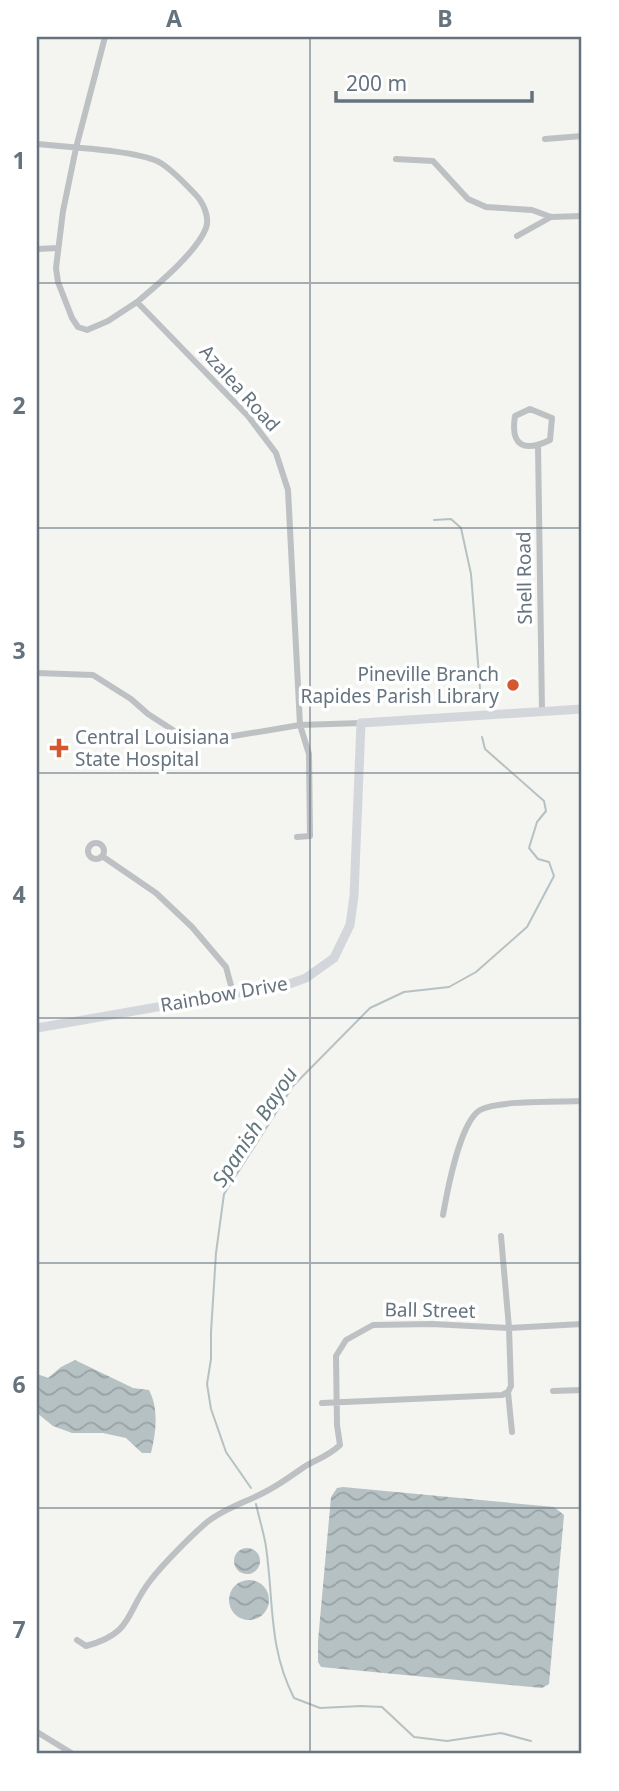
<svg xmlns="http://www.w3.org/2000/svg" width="619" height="1791" font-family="'Noto Sans',sans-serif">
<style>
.water{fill:url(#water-waves)}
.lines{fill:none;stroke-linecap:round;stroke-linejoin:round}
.stream{stroke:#b6c1c4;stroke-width:2}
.street{stroke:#bdc1c4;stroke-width:6}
.secondary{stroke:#d3d7db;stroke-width:9}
.grid{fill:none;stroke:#65737f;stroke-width:2;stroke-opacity:0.55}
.poi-dot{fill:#d5572f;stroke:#fff;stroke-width:2.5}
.labels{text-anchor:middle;stroke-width:7;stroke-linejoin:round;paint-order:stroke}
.street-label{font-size:19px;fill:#65737f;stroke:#fff}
.poi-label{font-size:19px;fill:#65737f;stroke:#fff;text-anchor:end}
.water-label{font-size:21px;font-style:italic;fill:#61757c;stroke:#fff}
.neatline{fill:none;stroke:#65737f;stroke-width:2.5}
.grid-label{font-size:23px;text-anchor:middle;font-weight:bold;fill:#65737f}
</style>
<defs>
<pattern id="water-waves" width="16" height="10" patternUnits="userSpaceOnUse" patternTransform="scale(1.75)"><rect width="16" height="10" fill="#b6c1c4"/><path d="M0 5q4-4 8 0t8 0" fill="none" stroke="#98a1a4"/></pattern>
</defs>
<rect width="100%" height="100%" fill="#f4f4f0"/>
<path class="water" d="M75 1360 133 1388 149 1390C159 1409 156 1433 151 1453H142L126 1438 103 1433H72L53 1426 37 1413V1374L48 1378 61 1367Z
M343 1487 554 1507 564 1515 549 1684 542 1688 321 1667 318 1662V1641L331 1497 337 1488Z
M234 1561a13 13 0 1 1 26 0a13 13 0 1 1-26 0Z
M229 1600a20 20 0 1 1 40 0a20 20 0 1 1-40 0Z"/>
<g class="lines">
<path class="stream" d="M434 520 451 519 461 528 471 574 481 701
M251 1488 226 1452 211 1409 207 1384 211 1359V1332L216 1253 224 1194 293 1086 370 1008 404 992 449 987 476 972 527 927 554 876 549 862 538 859 529 848 537 822 546 811 544 801 485 749 482 737
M256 1504C259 1518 264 1533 266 1547 274 1602 268 1647 294 1698L320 1708 361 1706 382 1707 414 1737 447 1741 501 1733 531 1741"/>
<path class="street" d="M105 37 76 148 63 211 56 268 58 282 72 318 78 327 87 330 108 321 137 302 248 416 276 453 288 490 300 725 309 754 310 836 297 837
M545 139 582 136
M37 144C66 147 135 150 159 162 173 170 184 183 195 194 203 202 210 217 206 228 197 252 157 285 137 302
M396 159 433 161 468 199 486 207 532 210 551 217 582 216
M517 236 551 217
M37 249 58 248
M530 409 552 418 550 440C525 452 510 447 515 416Z
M538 445 542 711
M37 673 93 675 131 699 148 714 179 734 204 741 300 725 361 723
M88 851a8 8 0 1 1 16 0a8 8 0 1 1-16 0Z
M102 856 156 893 192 927 226 967 233 993
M443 1215C447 1192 460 1122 480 1110 498 1100 560 1102 582 1101
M501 1236 509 1328 511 1386 508 1392 512 1432
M553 1391 582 1390
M322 1403 502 1395 508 1392
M77 1640 86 1646C134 1633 125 1613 150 1581 162 1565 191 1536 206 1523 223 1509 244 1503 263 1493 278 1486 291 1476 304 1467 318 1458 326 1458 340 1445L337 1425 336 1356 346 1340 373 1325 432 1324 509 1328 582 1324
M37 1732 73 1754"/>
<path class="secondary" d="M37 1028 289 984 306 978 334 958 350 925 354 896 361 723 582 709"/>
</g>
<path class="grid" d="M310 37V1754M37 283H582M37 528H582M37 773H582M37 1018H582M37 1263H582M37 1508H582"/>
<g class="poi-dot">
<circle cx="513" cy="685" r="7"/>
<path d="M55.5 737.5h7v7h7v7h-7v7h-7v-7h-7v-7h7z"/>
</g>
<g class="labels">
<g class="street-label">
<text transform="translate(240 388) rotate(48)" y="7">Azalea Road</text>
<text transform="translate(524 578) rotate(-91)" y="7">Shell Road</text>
<text transform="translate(224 994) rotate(-10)" y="7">Rainbow Drive</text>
<text transform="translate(430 1310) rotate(1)" y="7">Ball Street</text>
</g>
<g class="poi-label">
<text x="499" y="681">Pineville Branch<tspan x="499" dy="22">Rapides Parish Library</tspan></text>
<text x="75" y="744" text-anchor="start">Central Louisiana<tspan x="75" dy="22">State Hospital</tspan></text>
</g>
<g class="water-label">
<text transform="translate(255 1127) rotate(-57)" y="7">Spanish Bayou</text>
</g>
</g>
<rect width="619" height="1791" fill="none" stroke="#ffffff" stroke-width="77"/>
<path d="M336 91v10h196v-10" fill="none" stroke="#65737f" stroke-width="3.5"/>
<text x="346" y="91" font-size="21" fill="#65737f" stroke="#ffffff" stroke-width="5" paint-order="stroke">200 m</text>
<rect x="38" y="38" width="542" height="1714" class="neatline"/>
<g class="grid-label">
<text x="174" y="27">A</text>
<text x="445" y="27">B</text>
<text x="19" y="169">1</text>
<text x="19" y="414">2</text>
<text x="19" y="659">3</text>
<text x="19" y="903">4</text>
<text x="19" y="1148">5</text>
<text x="19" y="1393">6</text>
<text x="19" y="1638">7</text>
</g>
</svg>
